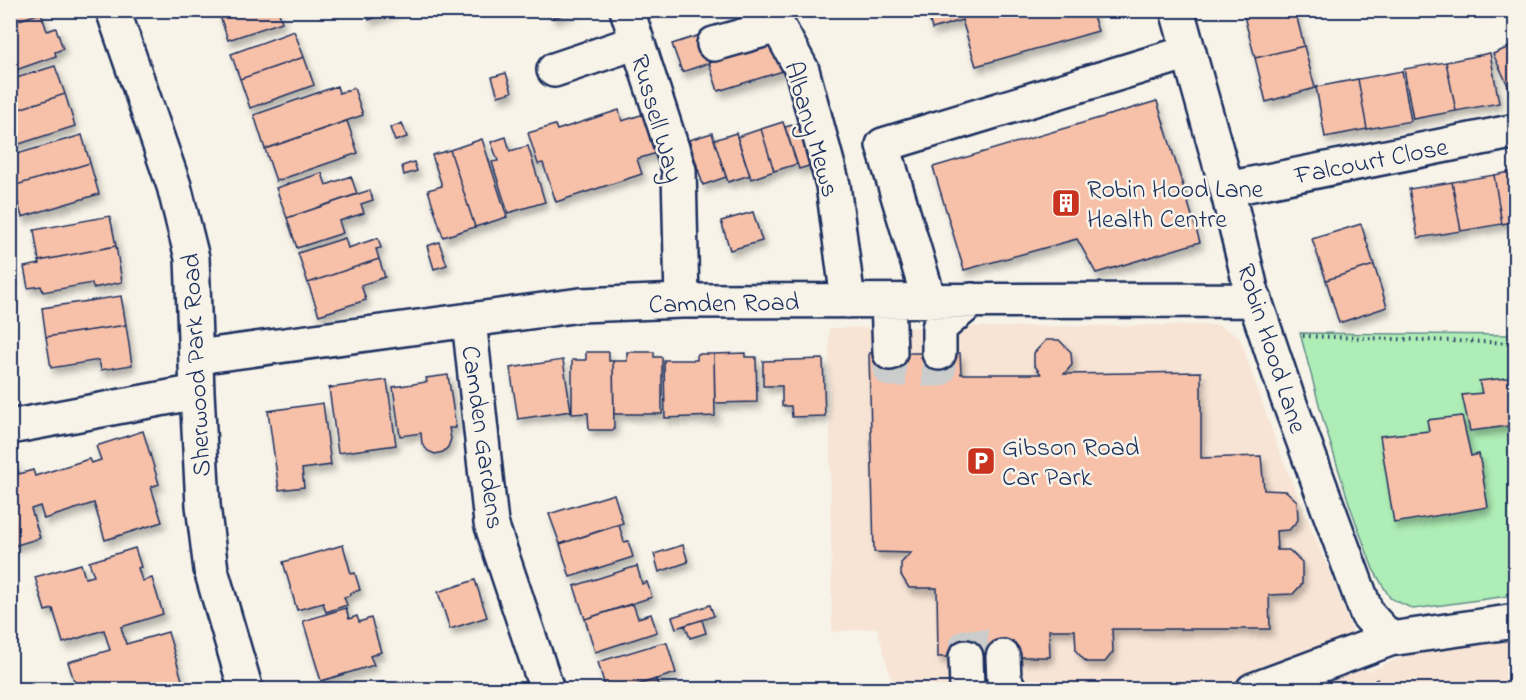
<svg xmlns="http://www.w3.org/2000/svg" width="1526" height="700" font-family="'Indie Flower',sans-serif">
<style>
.built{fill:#f7e4d5}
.green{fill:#aeedb5;stroke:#648e8a;stroke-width:1.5}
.building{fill:#f7c1a9;stroke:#1b2f5e;stroke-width:1.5;filter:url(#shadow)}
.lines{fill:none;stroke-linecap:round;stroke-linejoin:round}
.minor-tunnel{stroke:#cbcccc;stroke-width:33;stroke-dasharray:33 16;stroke-linecap:butt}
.minor-casing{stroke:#1b2f5e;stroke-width:38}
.path{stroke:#1b2f5e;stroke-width:4;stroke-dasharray:1.5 4.5;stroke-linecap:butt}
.minor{stroke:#f7f3e8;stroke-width:33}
.labels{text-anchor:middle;stroke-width:5;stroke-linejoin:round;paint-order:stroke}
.street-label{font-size:26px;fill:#1b2f5e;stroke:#f7f3e8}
.poi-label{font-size:26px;fill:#1b2f5e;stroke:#f7f3e8;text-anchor:start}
</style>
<defs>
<filter id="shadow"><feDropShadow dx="3.5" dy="6" stdDeviation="3" flood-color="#0004"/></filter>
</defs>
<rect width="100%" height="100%" fill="#f7f3e8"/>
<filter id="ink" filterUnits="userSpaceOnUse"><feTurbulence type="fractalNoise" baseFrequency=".0167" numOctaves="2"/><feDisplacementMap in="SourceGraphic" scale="12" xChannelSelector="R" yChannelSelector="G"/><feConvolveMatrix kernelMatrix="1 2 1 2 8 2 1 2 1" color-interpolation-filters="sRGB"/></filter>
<g filter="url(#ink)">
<path class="built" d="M1218 325 1239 336 1278 448 1335 585 1367 672 1411 653 1515 640V689H894L877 628 832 632 829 328Z"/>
<path class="green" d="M1300 333 1515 335V595L1413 609 1390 598 1373 569 1350 506 1324 423Z"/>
<path class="building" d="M10 10H40L41 13 10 23Z
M218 10H278L282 22 228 40Z
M366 10H397L369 20Z
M550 10H576L553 18Z
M927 10H1091L1098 31 976 66 962 20 932 29Z
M1267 10H1295L1304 46 1255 58 1244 16Z
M41 13 47 31 56 28 63 49 55 52 56 56 10 72V23Z
M294 31 304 57 240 79 231 54Z
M700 35 709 63 682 72 672 44Z
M775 43 783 71 718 91 709 63Z
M1516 44V100H1515L1493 54Z
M1304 46 1315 88 1266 102 1255 58Z
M1490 53 1499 103 1456 111 1446 62Z
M304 57 314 85 250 108 240 79Z
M1446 62 1456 111 1413 119 1404 69Z
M55 66 65 94 10 112V80Z
M1402 71 1411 121 1367 129 1358 79Z
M506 73 512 92 498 96 492 77Z
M1358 79 1367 129 1325 137 1316 87Z
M337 86 339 93 354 88 363 115 265 149 254 115Z
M65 94 75 126 10 147V112Z
M1157 101 1200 242 1096 273 1077 239 964 270 933 167Z
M619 110 622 121 647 113 663 151 637 159 642 174 556 202 543 163 538 164 528 133 555 125 557 130Z
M347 121 358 153 276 181 265 149Z
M783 122 797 164 774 171 761 129Z
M804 122 818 163 799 169 785 127Z
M402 123 407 137 395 141 390 128Z
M761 129 774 171 751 179 737 137Z
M712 133 726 177 703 185 689 140Z
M736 133 750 175 728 182 714 140Z
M82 135 90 163 13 186 10 177V156Z
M506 137 510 151 528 146 545 202 508 213 492 162 498 161 491 142Z
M482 139 507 217 475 227 450 150Z
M450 150 475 227 443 237 428 190 442 186 432 155Z
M414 162 417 171 404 175 402 166Z
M90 163 99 194 22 217 13 186Z
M1516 171V221L1502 224 1494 175Z
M322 173 326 185 351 176 357 194 287 218 276 188Z
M1494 175 1502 224 1461 231 1452 182Z
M1452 182 1461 231 1418 238 1409 189Z
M370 190 373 200 361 204 364 213 339 221 343 233 297 248 287 218Z
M753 212 762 241 730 250 721 221Z
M110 216 116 246 39 261 34 230Z
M1361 224 1374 265 1326 280 1312 239Z
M345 238 348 248 378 238 381 248 376 249 379 259 308 283 298 253Z
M439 242 447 265 434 269 427 246Z
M116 246 122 282 93 288 92 283 43 292 41 286 28 288 24 267 40 264 39 261Z
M379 259 385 277 361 285 366 300 319 315 308 283Z
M1374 265 1387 307 1339 323 1326 280Z
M121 296 126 325 46 337 42 308Z
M126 325 132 365 101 370 99 360 51 368 46 337Z
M1046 340H1059L1071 352 1072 365 1064 374 1201 372V458L1261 456 1264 490 1286 491 1297 501 1298 520 1289 530 1276 531 1277 550H1289L1302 562V584L1293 594 1269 595 1270 629H1112L1113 652 1105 662H1086L1076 651 1075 630H1049L1050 657H938L937 588H909L901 575V563L911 553 874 552 869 353H960L961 374H1041L1034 365V353Z
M586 352H609V361H613L614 430H589L588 413 572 414V360H586Z
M627 352H654V357H662V414H614L613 361H627Z
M745 353V357H756L757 402 715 403 714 354Z
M697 354H714L715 416 665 418 664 360H697Z
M823 359 825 416 792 417 791 406H782V386H763V361Z
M563 360 571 411 518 419 510 368Z
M448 375 456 428H449L451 439 448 447 443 452 435 454 428 451 422 444 421 433 400 436 393 387 427 382 426 378Z
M1516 377V425L1470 431 1462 395 1482 393 1479 381Z
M387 380 396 445 338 453 329 388Z
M323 403 331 465 302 469 304 487 279 490 268 411Z
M1462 416 1471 456 1479 454 1488 507 1394 523 1380 436 1429 431 1427 420Z
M143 431 159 484 151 487 162 522 105 540 94 503 44 519 40 506 31 509 40 538 10 547V463L15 461 19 474 33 470 35 476 89 459 91 463 101 460 96 446Z
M614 494 623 523 560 544 549 514Z
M619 525 624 542 628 541 633 557 570 577 560 544Z
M343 545 351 574 355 573 360 590 350 593 351 595 344 597 347 605 326 612 323 603 297 610 283 562Z
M683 545 688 562 659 572 654 554Z
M135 548 141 567 138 568 142 581 152 578 163 614 121 627 126 644 168 632 185 690H77L68 662 110 650 104 630 63 643 53 609 45 611 35 577 81 564 85 578 94 576 89 562Z
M637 566 642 584 647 582 652 597 585 619 574 586Z
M475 580 487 617 450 629 438 592Z
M633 604 638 618 651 614 657 632 595 652 585 619Z
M710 605 714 616 676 628 672 617Z
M346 608 349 619 357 616 359 622 371 618 381 652 370 656 374 665 321 681 303 621Z
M702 620 706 633 690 638 685 625Z
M661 643H667L676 673 622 690H606L598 662Z
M656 679 660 690H622Z
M386 681 388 690H360Z"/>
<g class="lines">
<path class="minor-tunnel" d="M890 353V370H939V353
M966 657V646H1003V657"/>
<g class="minor-casing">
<path id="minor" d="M113 10 174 186 192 258 197 392 203 505 211 570 246 690
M627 10 679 170 682 301
M1177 10 1227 189 1251 289 1287 396 1367 614 1390 639
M714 44 778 26 802 70 833 185 848 301
M554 70 637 42
M1227 189 1516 131
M929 300 883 145 1189 52
M888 301 890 353
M469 320 491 523 547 690
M939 353V328L972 300
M197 357 580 305 682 301 1255 300
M10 427 197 392
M966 657 967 690
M1003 657 1004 679 1010 690
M1253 690 1390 639 1516 621"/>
</g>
<path class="path" d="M1303 336 1516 343
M1376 679 1380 690"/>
<use href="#minor" class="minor"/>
</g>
</g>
<defs>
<g id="building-square" transform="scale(1.5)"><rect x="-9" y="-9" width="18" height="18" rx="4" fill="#c8321e" stroke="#f7f3e8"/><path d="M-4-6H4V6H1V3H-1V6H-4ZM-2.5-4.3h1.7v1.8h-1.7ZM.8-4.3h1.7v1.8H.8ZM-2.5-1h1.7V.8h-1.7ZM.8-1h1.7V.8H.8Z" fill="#fff"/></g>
<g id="parking-square" transform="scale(1.5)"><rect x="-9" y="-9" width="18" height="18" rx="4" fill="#c8321e" stroke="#f7f3e8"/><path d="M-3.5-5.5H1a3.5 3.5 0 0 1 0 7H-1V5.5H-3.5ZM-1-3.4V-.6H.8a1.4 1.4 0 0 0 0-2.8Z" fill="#fff"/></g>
</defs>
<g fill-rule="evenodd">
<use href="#building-square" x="1066" y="203"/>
<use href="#parking-square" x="981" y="461"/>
</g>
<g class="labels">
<g class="street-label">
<text transform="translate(658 118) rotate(74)" y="9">Russell Way</text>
<text transform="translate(813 129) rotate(74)" y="9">Albany Mews</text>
<text transform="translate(1371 160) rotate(-11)" y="9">Falcourt Close</text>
<text transform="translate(724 302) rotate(-1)" y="9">Camden Road</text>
<text transform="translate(1273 348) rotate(72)" y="9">Robin Hood Lane</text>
<text transform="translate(195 365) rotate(-93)" y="9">Sherwood Park Road</text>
<text transform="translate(484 437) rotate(82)" y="9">Camden Gardens</text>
</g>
<g class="poi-label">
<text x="1087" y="197">Robin Hood Lane<tspan x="1087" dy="30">Health Centre</tspan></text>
<text x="1002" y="455">Gibson Road<tspan x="1002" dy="30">Car Park</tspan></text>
</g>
</g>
<rect width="1526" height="700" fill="none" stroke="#f7f3e8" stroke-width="36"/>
<rect x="18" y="18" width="1490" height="664" fill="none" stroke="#1b2f5e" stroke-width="2" filter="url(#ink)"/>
</svg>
